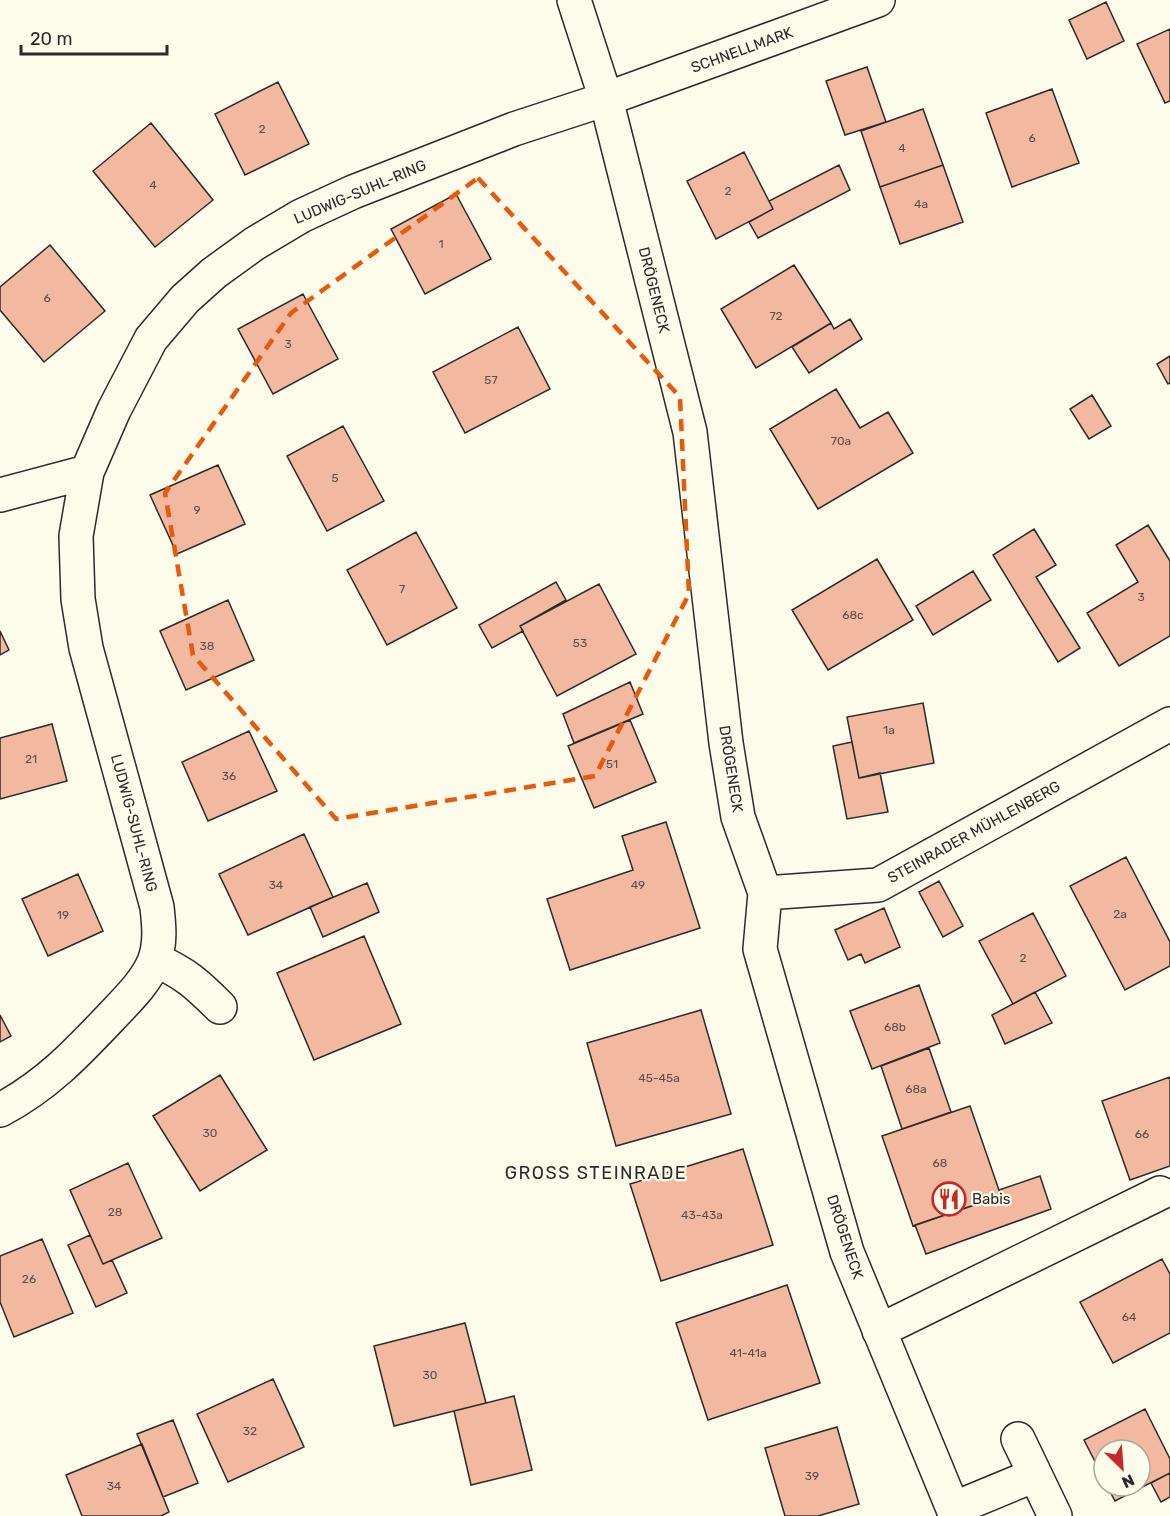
<svg xmlns="http://www.w3.org/2000/svg" width="1170" height="1516" font-family="Rubik,sans-serif">
<style>
.building{fill:#f2b8a0;stroke:#2b2b2b;stroke-width:1.5}
.lines{fill:none;stroke-linecap:round;stroke-linejoin:round}
.minor-casing{stroke:#2b2b2b;stroke-width:36}
.minor{stroke:#fdfbea;stroke-width:33}
.marked{fill:none;stroke:#e8590c;stroke-width:4.5;stroke-dasharray:12 8;stroke-linejoin:round}
.labels{text-anchor:middle;stroke-width:4.5;stroke-linejoin:round;paint-order:stroke}
.number-label{font-size:12px;fill:#5d4e48}
.street-label{font-size:15px;fill:#2b2b2b;stroke:#fdfbea}
.poi-label{font-size:15px;fill:#2b2b2b;stroke:#fdfbea;text-anchor:start}
.quarter-label{font-size:18px;letter-spacing:1.5px;fill:#2b2b2b;stroke:#fdfbea}
</style>
<rect width="100%" height="100%" fill="#fdfbea"/>
<path class="building" d="M1106 2 1124 41 1087 59 1069 20Z
M1170 29V101L1165 103 1137 44Z
M867 67 886 122 845 135 826 81Z
M278 82 309 144 245 175 215 114Z
M1052 89 1079 163 1012 187 986 113Z
M923 109 943 165 880 187 861 131Z
M151 123 213 200 155 247 93 171Z
M744 152 773 209 716 239 687 181Z
M839 165 850 190 758 238 749 222 773 209 769 201Z
M943 165 963 222 900 244 880 187Z
M456 194 491 259 425 294 391 229Z
M50 245 105 311 44 362 0 310V287Z
M794 265 831 323 756 368 721 309Z
M303 294 338 359 273 394 238 329Z
M850 319 862 339 809 373 792 347 831 323 834 329Z
M518 327 550 389 465 433 433 372Z
M1170 356V383L1168 384 1157 364Z
M836 389 860 428 888 412 913 453 818 509 770 429Z
M1092 395 1111 426 1089 439 1070 409Z
M343 426 384 501 327 531 287 456Z
M218 465 245 524 177 554 150 495Z
M1148 525 1170 561V636L1119 666 1087 613 1138 582 1116 545Z
M1034 529 1056 565 1036 577 1080 648 1058 662 993 555Z
M416 532 457 608 387 645 347 570Z
M877 559 913 620 828 670 792 610Z
M973 571 991 600 933 635 916 606Z
M556 582 566 600 520 626 523 631 492 648 479 625Z
M599 584 636 654 557 696 520 626Z
M228 600 254 660 186 690 160 631Z
M0 631 9 650 0 655Z
M630 682 643 714 574 743 563 714Z
M923 703 934 763 859 778 847 717Z
M630 720 656 782 594 808 568 746Z
M52 724 67 781 0 799V738Z
M249 731 277 791 208 821 182 762Z
M852 742 859 778 880 773 888 812 847 819 833 746Z
M666 822 700 928 570 970 547 899 633 870 622 836Z
M304 834 333 897 248 935 219 874Z
M1126 857 1170 942V966L1125 990 1070 886Z
M78 874 103 931 48 956 22 899Z
M939 881 963 926 943 937 919 892Z
M367 883 379 912 323 937 310 907Z
M884 908 900 947 865 963 861 954 848 960 835 930Z
M1033 913 1066 976 1013 1004 979 941Z
M364 936 401 1024 314 1060 277 973Z
M919 985 940 1043 872 1069 850 1011Z
M1035 992 1052 1023 1005 1044 992 1015Z
M701 1010 731 1114 616 1146 587 1043Z
M0 1015 11 1036 0 1042Z
M929 1048 951 1112 902 1129 881 1066Z
M220 1075 267 1150 200 1191 153 1116Z
M1170 1077V1166L1130 1180 1102 1101Z
M970 1106 1001 1196 913 1226 882 1136Z
M743 1149 773 1245 661 1281 630 1184Z
M128 1163 162 1238 103 1264 70 1190Z
M1040 1176 1051 1209 926 1254 915 1225 1001 1196 999 1190Z
M90 1235 103 1264 112 1260 127 1293 96 1307 68 1245Z
M42 1239 73 1313 14 1337 0 1302V1256Z
M1162 1259 1170 1274V1333L1113 1363 1080 1302Z
M787 1285 820 1383 708 1420 676 1323Z
M465 1323 486 1403 394 1426 374 1346Z
M273 1379 304 1447 228 1482 197 1414Z
M514 1396 532 1470 471 1485 454 1411Z
M1145 1409 1170 1459V1473L1115 1501 1107 1486H1140V1450H1104V1479L1084 1440Z
M173 1420 198 1483 163 1497 137 1434Z
M837 1427 859 1504 818 1516H785L765 1448Z
M142 1444 169 1512 161 1516H82L66 1475Z
M1170 1473V1497L1161 1502 1151 1483Z"/>
<g class="lines">
<g class="minor-casing">
<path id="minor" d="M574 0 606 99 690 432 726 743 738 817 765 893 760 949 847 1252 956 1516
M0 495 87 472
M765 893 878 885 1170 724
M155 960C185 973 197 984 220 1007
M0 1110C46 1086 77 1053 112 1016 127 1000 145 983 154 962 161 944 159 925 157 907L86 648 78 599 76 536 87 472 114 410 151 339 185 299 214 273 254 244 301 216 353 192 514 129 606 99 878 0
M879 1331 1160 1193
M1018 1439 1055 1516
M953 1509 1035 1475"/>
</g>
<use href="#minor" class="minor"/>
</g>
<path class="marked" d="M478 178 680 397 689 594 595 776 336 819 193 655 165 493 291 313Z"/>
<defs>
<g id="restaurant-ring" transform="scale(1.725)"><circle r="9.5" fill="#fdfbea" stroke="#c62828" stroke-width="1.5"/><path d="M-5-6h1v4h1v-4h1v4h1v-4h1v5L-1.5 .5V6h-2V.5L-5-1ZM5-6V6H3V1.5H1.5Q1.5-4 5-6Z" fill="#c62828"/></g>
</defs>
<g fill-rule="evenodd">
<use href="#restaurant-ring" x="949" y="1199"/>
</g>
<g class="labels">
<g class="number-label">
<text x="262" y="133">2</text>
<text x="1032" y="142">6</text>
<text x="902" y="152">4</text>
<text x="153" y="189">4</text>
<text x="728" y="195">2</text>
<text x="921" y="208">4a</text>
<text x="441" y="248">1</text>
<text x="47" y="302">6</text>
<text x="776" y="320">72</text>
<text x="288" y="348">3</text>
<text x="491" y="384">57</text>
<text x="841" y="445">70a</text>
<text x="335" y="482">5</text>
<text x="197" y="514">9</text>
<text x="402" y="593">7</text>
<text x="1141" y="601">3</text>
<text x="853" y="619">68c</text>
<text x="580" y="647">53</text>
<text x="207" y="650">38</text>
<text x="889" y="734">1a</text>
<text x="31" y="763">21</text>
<text x="612" y="768">51</text>
<text x="229" y="780">36</text>
<text x="276" y="889">34</text>
<text x="638" y="889">49</text>
<text x="1120" y="918">2a</text>
<text x="63" y="919">19</text>
<text x="1023" y="962">2</text>
<text x="895" y="1031">68b</text>
<text x="659" y="1082">45-45a</text>
<text x="916" y="1093">68a</text>
<text x="210" y="1137">30</text>
<text x="1142" y="1138">66</text>
<text x="940" y="1167">68</text>
<text x="115" y="1216">28</text>
<text x="702" y="1219">43-43a</text>
<text x="29" y="1283">26</text>
<text x="1129" y="1321">64</text>
<text x="748" y="1357">41-41a</text>
<text x="430" y="1379">30</text>
<text x="250" y="1435">32</text>
<text x="812" y="1480">39</text>
<text x="114" y="1490">34</text>
</g>
<g class="street-label">
<text transform="translate(742 50) rotate(-20)" y="5">SCHNELLMARK</text>
<text transform="translate(360 192) rotate(-23)" y="5">LUDWIG-SUHL-RING</text>
<text transform="translate(654 290) rotate(76)" y="5">DRÖGENECK</text>
<text transform="translate(731 769) rotate(81)" y="5">DRÖGENECK</text>
<text transform="translate(134 823) rotate(75)" y="5">LUDWIG-SUHL-RING</text>
<text transform="translate(974 832) rotate(-29)" y="5">STEINRADER MÜHLENBERG</text>
<text transform="translate(845 1237) rotate(72)" y="5">DRÖGENECK</text>
</g>
<g class="poi-label">
<text x="972" y="1204">Babis</text>
</g>
<g class="quarter-label">
<text x="596" y="1179">GROSS STEINRADE</text>
</g>
</g>
<g transform="translate(1122 1468) rotate(155)"><circle r="28" fill="#fdfbea" stroke="#a9a89e" stroke-width="1.5"/>
<path d="M0-4.5L10 22L0 15L-10 22Z" fill="#c62828"/>
<text y="-9" font-size="16" font-weight="bold" text-anchor="middle" fill="#2b2b2b">N</text>
</g>
<path d="M21 45v9h146v-9" fill="none" stroke="#2b2b2b" stroke-width="3"/>
<text x="30" y="45" font-size="18" fill="#2b2b2b" stroke="#fdfbea" stroke-width="4.5" paint-order="stroke">20 m</text>
</svg>
